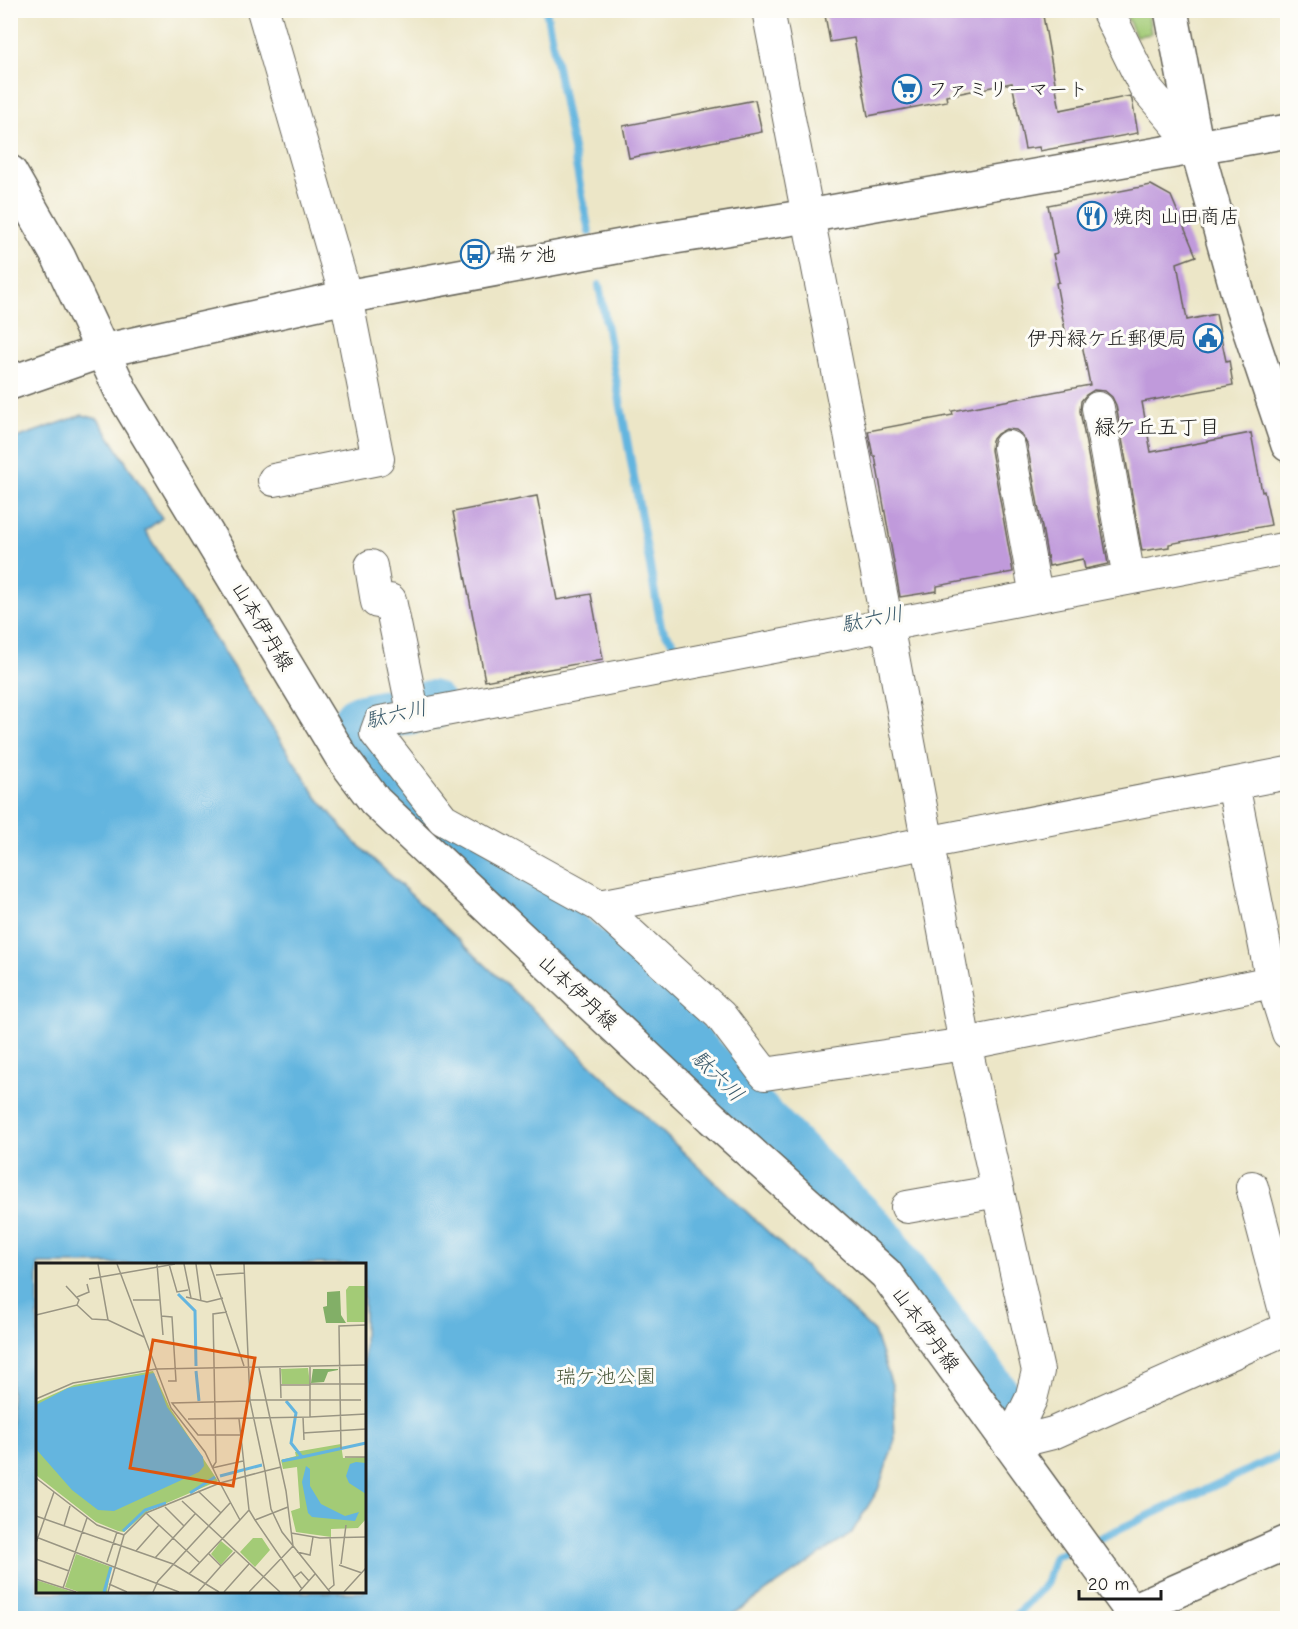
<svg xmlns="http://www.w3.org/2000/svg" width="1298" height="1629" font-family="'Comic Neue','Klee One',sans-serif">
<style>
.green{fill:#a3cb76;stroke:#607449;stroke-width:1.5}
.water{fill:#64b5df;stroke:#40687e;stroke-width:1.5;fill-rule:evenodd}
.lines{fill:none;stroke-linecap:round;stroke-linejoin:round}
.stream{stroke:#64b5df;stroke-width:8}
.river{stroke:#64b5df;stroke-width:50}
.building{fill:#c09adb}
.minor-casing{stroke:#656358;stroke-width:34}
.tertiary-casing{stroke:#656358;stroke-width:36}
.secondary-casing{stroke:#656358;stroke-width:36}
.minor{stroke:#fff;stroke-width:32}
.tertiary{stroke:#fff;stroke-width:33}
.secondary{stroke:#fff;stroke-width:33}
.labels{text-anchor:middle;stroke-width:6;stroke-linejoin:round;paint-order:stroke}
.poi-label{font-size:20px;fill:#1c1c1c;stroke:#fdfcf7;text-anchor:start}
.street-label{font-size:20px;fill:#1c1c1c;stroke:#fdfcf7}
.park-label{font-size:20px;fill:#4b593c;stroke:#fdfcf7}
.neighbourhood-label{font-size:21px;fill:#1c1c1c;stroke:#fdfcf7}
.water-label{font-size:21px;font-style:italic;fill:#39596a;stroke:#fdfcf7}
.inset-river{fill:none;stroke:#64b5df;stroke-width:3}
.inset-road{fill:none;stroke:#999583;stroke-width:1.5}
.view{fill:#de560d;fill-opacity:0.15;stroke:#de560d;stroke-width:3}
.inset-edge{fill:none;stroke:#1c1c1c;stroke-width:3}
</style>
<rect width="100%" height="100%" fill="#fdfcf7"/>
<filter id="ink" filterUnits="userSpaceOnUse"><feTurbulence type="fractalNoise" baseFrequency=".0167" numOctaves="2"/><feDisplacementMap in="SourceGraphic" scale="12" xChannelSelector="R" yChannelSelector="G"/><feConvolveMatrix kernelMatrix="1 2 1 2 8 2 1 2 1" color-interpolation-filters="sRGB"/></filter>
<filter id="wash" filterUnits="userSpaceOnUse"><feTurbulence type="fractalNoise" baseFrequency=".008" numOctaves="4" result="noise"/><feDisplacementMap in="SourceGraphic" scale="24" xChannelSelector="R" yChannelSelector="G"/><feGaussianBlur stdDeviation="1.35" result="paint"/><feColorMatrix in="noise" values="0 0 0 0 0 0 0 0 0 0 0 0 0 0 0 0 0 1.4 0 .05"/><feComposite in="paint" operator="in"/></filter>
<g filter="url(#wash)">
<rect width="100%" height="100%" fill="#ece6c7"/>
<path class="green" d="M1124 11H1148L1151 34 1136 36Z"/>
<path class="water" d="M82 415 98 419 162 518 145 531 317 797 352 839 874 1332 893 1388 895 1440 878 1490 851 1534 727 1618H11V440ZM38 1264H364V1592H38Z"/>
<g class="lines">
<path class="stream" d="M546 10 589 232
M599 285 661 627 675 645 692 653
M994 1394 1008 1414
M1089 1543 1288 1452
M1013 1618 1046 1584 1055 1556 1077 1548"/>
<path class="river" d="M431 705 358 720 351 729 406 801 459 862 523 907 564 931 635 991 878 1238 994 1394"/>
</g>
<g id="blocks">
<path class="building" d="M824 10H1042L1060 110 1130 96 1132 100 1138 133 1040 151 1039 147 1025 149 1012 83 946 96 947 101 868 116 854 38 830 42Z
M755 100 762 132 629 158 623 126Z
M1151 185 1171 196 1196 256 1177 263 1187 320 1216 314 1226 361 1229 360 1233 385 1142 402 1151 452 1251 433 1262 492 1264 491 1271 525 1169 544V547L1142 551 1116 405 1112 397 1105 391 1094 390 1086 395 1081 401 1080 411 1108 564 1085 569 1083 559 1049 566 1027 444 1022 435 1016 430 1006 429 997 434 992 440 991 450 1013 572 937 586V591L900 597 875 456H873L868 431 953 415 952 411 1090 385 1080 334 1066 336 1056 283 1059 282 1053 254 1057 253 1048 205Z
M537 496 557 600 591 594 603 659 485 681 453 512Z"/>
</g>
</g>
<g filter="url(#ink)">
<use href="#blocks" fill-opacity="0" stroke="#656358" stroke-width="1.5"/>
<g class="lines">
<g class="minor-casing">
<path id="minor" d="M263 10 346 297 378 459 274 480
M768 10 887 624 965 1044 1038 1371 1031 1399 1009 1444
M1107 10 1145 87 1197 148
M1098 408 1129 578
M1009 447 1036 596
M371 566 377 602 390 600 414 716
M1233 784 1272 982 1288 1033
M600 906 1288 773
M1272 982 965 1044 765 1074 720 1015 600 906 443 819 376 733 380 722 414 716 1288 548
M1252 1187 1288 1323
M907 1207 998 1191
M1009 1444 1053 1433 1288 1328"/>
</g>
<g class="tertiary-casing">
<path id="tertiary" d="M1171 10 1197 148 1242 308 1288 445
M10 383 102 351 346 297 643 242 808 216 1288 131"/>
</g>
<g class="secondary-casing">
<path id="secondary" d="M10 172 59 258 121 391 341 756 375 801 712 1118 886 1274 1131 1611 1288 1542"/>
</g>
<use href="#minor" class="minor"/>
<use href="#tertiary" class="tertiary"/>
<use href="#secondary" class="secondary"/>
</g>
</g>
<defs>
<g id="supermarket-ring" transform="scale(1.5)"><circle r="9.5" fill="#fdfcf7" stroke="#1f6fb2" stroke-width="1.5"/><path d="M-6-5.5h2.5l.6 2H6L4.5 2H-2.5L-4.4-4H-6ZM-1.5 3.2a1.3 1.3 0 1 0 .1 0ZM3 3.2a1.3 1.3 0 1 0 .1 0Z" fill="#1f6fb2"/></g>
<g id="restaurant-ring" transform="scale(1.5)"><circle r="9.5" fill="#fdfcf7" stroke="#1f6fb2" stroke-width="1.5"/><path d="M-5-6h1v4h1v-4h1v4h1v-4h1v5L-1.5 .5V6h-2V.5L-5-1ZM5-6V6H3V1.5H1.5Q1.5-4 5-6Z" fill="#1f6fb2"/></g>
<g id="bus-ring" transform="scale(1.5)"><circle r="9.5" fill="#fdfcf7" stroke="#1f6fb2" stroke-width="1.5"/><path d="M-5-6H5V4H4V6H2V4H-2V6H-4V4H-5ZM-3.5-4V0h7V-4ZM-3.5 1.2v1.5H-2V1.2ZM2 1.2v1.5H3.5V1.2Z" fill="#1f6fb2"/></g>
<g id="civic-ring" transform="scale(1.5)"><circle r="9.5" fill="#fdfcf7" stroke="#1f6fb2" stroke-width="1.5"/><path d="M-.6-6.5H3V-4.5H.6V-3L4-1V1h2V6H-6V1h2V-1L-.6-3ZM-1.2 2.5V6h2.4V2.5Z" fill="#1f6fb2"/></g>
</defs>
<g fill-rule="evenodd">
<use href="#supermarket-ring" x="907" y="89"/>
<use href="#restaurant-ring" x="1092" y="216"/>
<use href="#bus-ring" x="475" y="254"/>
<use href="#civic-ring" x="1208" y="338"/>
</g>
<g class="labels">
<g class="poi-label">
<text x="928" y="96">ファミリーマート</text>
<text x="1113" y="223">焼肉 山田商店</text>
<text x="496" y="261">瑞ヶ池</text>
<text x="1187" y="345" text-anchor="end">伊丹緑ケ丘郵便局</text>
</g>
<g class="street-label">
<text transform="translate(263 626) rotate(59)" y="7">山本伊丹線</text>
<text transform="translate(578 992) rotate(43)" y="7">山本伊丹線</text>
<text transform="translate(926 1329) rotate(54)" y="7">山本伊丹線</text>
</g>
<g class="park-label">
<text x="606" y="1383">瑞ケ池公園</text>
</g>
<g class="neighbourhood-label">
<text x="1157" y="434">緑ケ丘五丁目</text>
</g>
<g class="water-label">
<text transform="translate(872 619) rotate(-11)" y="7">駄六川</text>
<text transform="translate(396 714) rotate(-13)" y="7">駄六川</text>
<text transform="translate(718 1076) rotate(45)" y="7">駄六川</text>
</g>
</g>
<g transform="translate(36 1263)">
<rect width="330" height="330" fill="#ece6c7"/>
<path d="M313 23H330V59H311L310 27ZM272 105 274 121H246L245 106ZM117 108 134 145 182 218 112 248 88 269 82 268 60 259 0 212V139L38 122ZM305 181 307 195 330 194V256L322 265 295 266V274L260 269 255 248 264 245 261 204 247 206 245 197 260 193 259 189ZM217 275H226L234 287 219 304 204 289ZM185 278 197 288 185 302 175 291ZM40 291 75 304 71 329H43L29 324ZM0 317 37 329H0Z" fill="#a3cb76"/>
<path d="M304 28 305 52 310 60H290L287 44 291 43V29ZM277 106H302V107L292 109 288 119 275 120Z" fill="#82af67"/>
<path d="M118 110 131 144 167 194 168 203 163 209 78 248 62 247 36 227 0 186V142L32 125ZM320 199 330 200V231L313 220 310 213 314 201ZM270 203 274 206V223L285 241 309 253 323 249 319 258 276 254 272 250 266 219Z" fill="#64b5df"/>
<path class="inset-river" d="M142 31 159 48 160 103M160 108 163 138M250 138 260 150 255 180 266 194 330 180M246 198 266 194M184 213 226 202M154 230 179 214M87 268 109 247 130 240M68 329 75 304"/>
<path class="inset-road" d="M62 1 72 57M81 1 135 145 169 189 184 220 229 208 235 246 246 269 294 329M121 1 127 72M133 1 141 29 152 27M148 1 155 35M160 1 165 38M174 1 208 103M208 1 214 138 229 208 245 204M180 12 208 10M53 16 139 1M30 23 43 37 41 42M41 34 53 29 51 21M150 34 171 39 187 35M97 37H124M0 52 41 42 56 56 72 57 108 74M125 53 136 54 140 118H132M274 104V154L330 151M244 105 245 135M274 121H330M245 122H274M0 136 37 120 120 106 330 102M213 137H325M267 154 268 177M152 156 274 154M203 156 213 247 219 257 252 244M267 170 330 166M204 172H162L136 140 214 138M305 186 303 63 330 62M309 194H330M176 205 180 199 177 51 191 49M176 205 207 198M0 215 61 262 88 272M162 228 185 250M146 238 244 329M129 244 148 263M110 250 137 275 119 295M159 251 137 275 164 300M0 253 137 301 183 329M219 257 266 326M28 263 34 243M255 270 284 275 330 274M0 274 143 329M0 280 18 229M100 288 123 262M261 289 274 292 277 274M173 291 185 303 199 289M0 296 33 308M71 299 81 269M305 301 310 262M303 302 326 310M153 311 204 257M257 315 265 309 273 318M0 316 40 329M73 321 91 329M27 325 51 255M292 327 298 322 294 275M72 329 88 272 110 250 184 220 204 257 213 247M117 329 122 318 194 240M162 329 185 303M188 329 213 301M213 329 257 283 250 228 223 105M263 329 279 311M308 329 330 305"/>
<path class="view" d="M117 77 219 95 197 223 94 205Z"/>
<rect width="330" height="330" class="inset-edge"/>
</g>
<rect width="1298" height="1629" fill="none" stroke="#fdfcf7" stroke-width="36"/>
<path d="M1079 1590v9h82v-9" fill="none" stroke="#1c1c1c" stroke-width="3"/>
<text x="1088" y="1590" font-size="18" fill="#1c1c1c" stroke="#fdfcf7" stroke-width="4.5" paint-order="stroke">20 m</text>
</svg>
